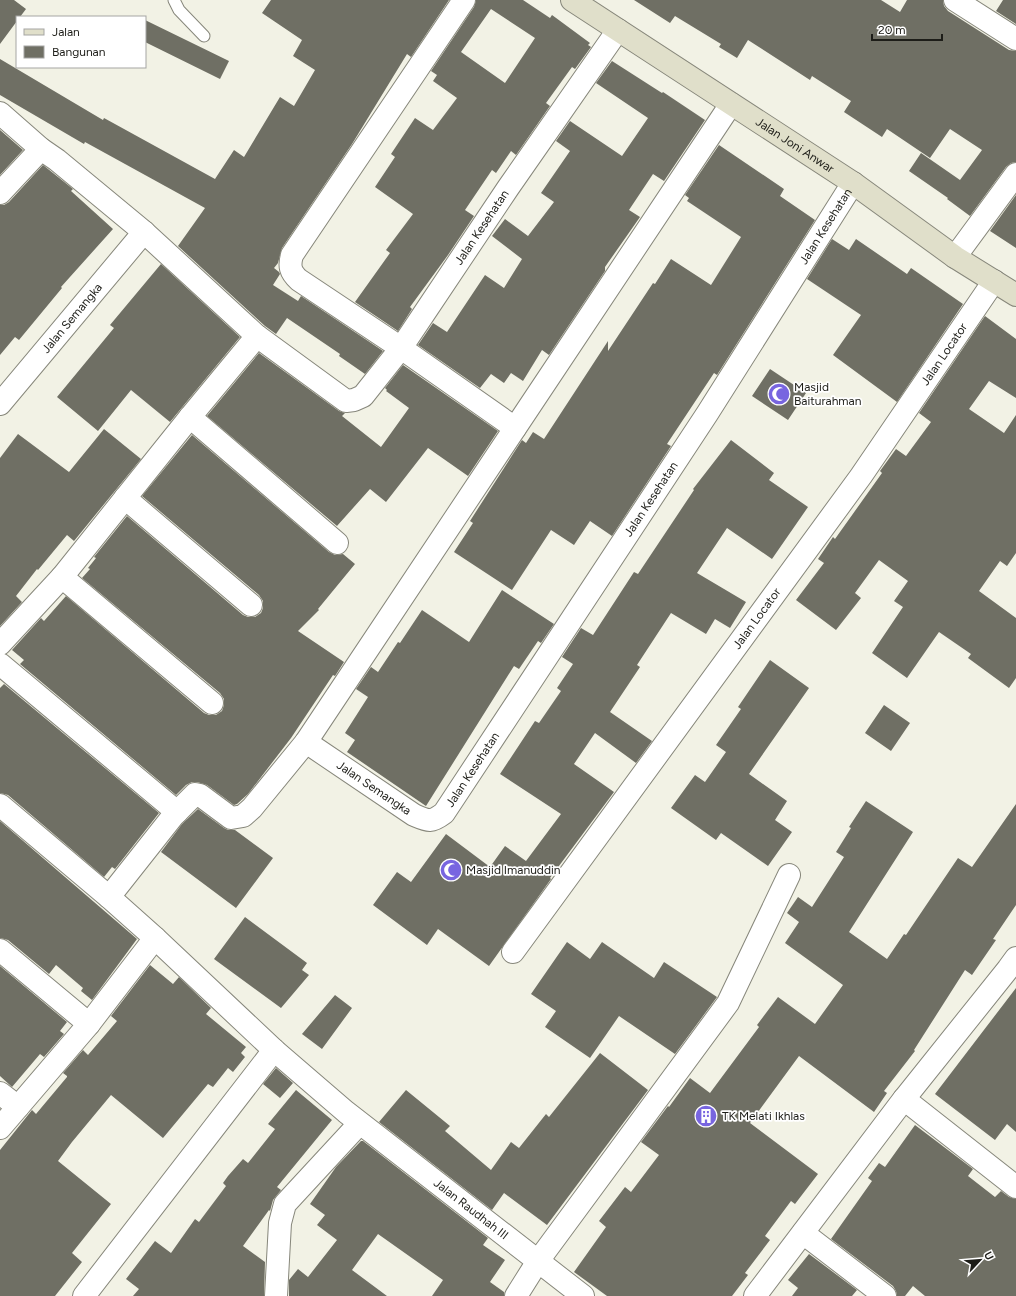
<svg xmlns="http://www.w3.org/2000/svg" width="1016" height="1296" font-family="Figtree,sans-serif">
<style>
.building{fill:#6f6f64;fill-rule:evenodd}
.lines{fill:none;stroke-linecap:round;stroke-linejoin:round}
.lane-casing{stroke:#87877b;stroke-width:13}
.street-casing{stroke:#87877b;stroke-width:24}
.secondary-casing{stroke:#87877b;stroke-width:24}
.lane{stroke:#fff;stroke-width:11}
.street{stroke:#fff;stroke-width:22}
.secondary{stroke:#e0dfca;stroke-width:22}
.labels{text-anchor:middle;stroke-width:3.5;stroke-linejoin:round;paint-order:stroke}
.street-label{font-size:12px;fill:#1d1d18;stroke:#fff}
.poi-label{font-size:12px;fill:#1d1d18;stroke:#fff;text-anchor:start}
</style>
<rect width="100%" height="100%" fill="#f2f2e5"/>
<path class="building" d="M0 0H14L26 9 20 17H17V21L0 44Z
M271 0H449L411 57 407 54 352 144 282 248 278 263 274 268 279 272 280 274 273 285 298 301 301 296 383 351 365 374 339 356 340 354 287 318 276 334 265 326 178 246 205 208 85 142 84 144 0 95V59L103 120 104 118 215 179 234 150 244 157 280 97 294 106 315 70 293 56 302 40 262 13Z
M476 0H523L550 18 552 15 590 43 588 45 591 47 575 69 572 67 546 103 550 106 516 155 511 151 496 173 492 170 465 210 474 216 448 255 410 307 412 309 398 331 355 302 390 253 386 250 413 214 375 187 395 157 391 154 415 118 433 130 457 98 433 81 437 75 431 71 474 7ZM491 9 535 38 505 83 461 52Z
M634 0H881L900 12 907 0H943L944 6 948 11 1009 50 1016 51V162L1011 163 1006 167 970 216 947 199 948 198 909 171 921 153 960 180 982 150 950 129 930 158 887 129 882 137 844 112 851 101 812 76 810 80 748 40 737 58 719 47 721 44 675 16 670 23Z
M1003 0H1016V24L996 11Z
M145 20 229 61 220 79 145 42Z
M612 61 662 93 663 92 705 120 664 181 653 174 629 210 640 217 605 267V271L549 355 542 350 523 381 511 373 504 383 491 374 480 388 418 345 433 323 447 332 485 275 504 288 522 259 492 236 505 219 528 236 554 202 541 193 570 151 556 141 570 121 622 156 648 118 596 83Z
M0 130 23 150 0 175Z
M719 145 784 189 780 196 815 220 717 375 714 373 667 444 671 446 612 536 590 521 574 545 551 530 512 590 454 552 473 523 470 521 522 440 526 443 533 432 544 439 608 341V351L653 283 655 284 671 259 711 285 741 237 687 201 689 198 685 195Z
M43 165 73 189 71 191 113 229 61 287 62 288 19 340 15 337 0 355V205H4L9 202Z
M1016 195V248L990 231Z
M832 239 849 250 856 239 907 274 911 268 963 304 897 402 833 355 861 315 807 279Z
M161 264 240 337 170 422 131 390 98 431 57 397 114 328 110 325Z
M985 316 1016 339V398L989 381 969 409 1004 433 1016 415V553L1007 566 1000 561 979 591 1016 618V678L1009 688 968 658 971 654 939 632 907 678 872 653 903 607 894 601 908 581 879 560 855 593 861 598 836 630 796 600 824 563 818 559 833 537 835 539 882 473 880 471 896 449 906 456 931 422 919 413Z
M259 353 339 411 345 413 342 416 381 447 409 408 386 391 387 390 385 388 403 365 498 431 468 476 428 448 386 502 370 489 337 526 207 416Z
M770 369 806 393 788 420 752 396Z
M104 429 141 459 74 541 67 535 38 570 37 569 16 596 22 602 0 626V458L18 434 69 472Z
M192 435 329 552 335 555 343 554 355 564 318 609 319 610 298 631 344 662 335 676 333 675 291 738 248 794 237 804 234 805 207 785 197 782H192L186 785 176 795 20 664 24 660 12 650 41 618 44 621 66 596 204 713 209 715H216L222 711 224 705V699L220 693 82 578 90 569 88 568 96 558 94 557 127 516 243 615 248 617H255L261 613 263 608V601L259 595 142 496Z
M731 440 774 473 769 480 808 507 772 559 727 528 697 573 746 602 730 628 715 619 706 634 671 613 637 665 640 667 610 712 652 741 636 763 595 733 574 764 614 792 550 878 551 879 489 966 438 929 427 945 373 905 397 872 411 882 446 834 490 867 505 846 526 861 561 814 500 774 535 721 539 723 561 691 557 688 573 664 562 657 581 628 593 635 634 572 638 574 694 490 693 489Z
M502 590 554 624 541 643 538 641 519 669 514 666 426 806 347 752 355 740 345 733 368 697 356 689 371 667 378 672 398 642 400 643 422 610 469 642Z
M770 660 809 688 749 774 787 801 775 820 792 832 768 866 721 833 716 840 671 808 695 775 705 782 726 752 716 745 741 709 738 707Z
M4 684 159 813 115 869 112 867 104 877 8 795 0 793V688Z
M884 705 910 723 891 751 865 733Z
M866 801 913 832 849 932 887 959 904 934 906 935 958 858 972 867 1016 804V905L993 939 996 940 972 975 965 970 914 1050 915 1051 884 1091 887 1093 874 1112 799 1056 750 1123 818 1174 795 1204 791 1201 765 1236 770 1240 745 1273 748 1275 732 1296H607L574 1272 606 1227 599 1221 625 1187 631 1192 659 1155 641 1142 668 1106 669 1107 690 1078 710 1093 759 1027 757 1025 778 997 815 1024 843 985 785 943 799 922 787 913 798 897 812 907 844 857 836 852 851 828 849 827Z
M198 809 224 828 228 830H235L273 858 236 908 161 852 182 824Z
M0 821 137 939 92 1000 81 991 83 988 56 965 49 974 8 940 0 938Z
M245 917 307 963 302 970 309 975 281 1008 214 959Z
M567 942 590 959 602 942 654 978 664 962 717 997 675 1054 619 1016 590 1058 545 1027 556 1011 531 994Z
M150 965 173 984 179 977 211 1008 206 1014 246 1047 241 1053 245 1057 233 1072 228 1068 213 1087 208 1084 163 1138 111 1095 72 1142 58 1161 111 1204 72 1253 82 1262 55 1296H0V1150L32 1110 36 1114 67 1077V1076L63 1073 83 1050 88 1055 117 1021 111 1016Z
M0 966 67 1022 60 1031 64 1034 44 1057 40 1054 12 1087 0 1076Z
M1016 988V1132L1007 1124 995 1140 935 1094Z
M335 995 352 1008 322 1049 302 1034Z
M600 1053 648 1090 547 1225 504 1193 492 1210 379 1122 406 1090 450 1126 445 1131 491 1170 511 1142 519 1148 546 1114 549 1117Z
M276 1068 293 1083 280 1098 263 1084Z
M296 1090 332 1120 277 1187 281 1190 273 1200 270 1211 269 1210 243 1246 265 1262 264 1296H133L139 1289 126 1279 155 1241 171 1253 195 1219 199 1222 226 1186 223 1183 228 1176 243 1159 248 1163 275 1129 268 1124Z
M915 1125 973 1169 968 1176 995 1197 1001 1191 1009 1197 1016 1199V1296H925L913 1286 905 1296H897L896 1291 893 1286 831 1239 872 1181 868 1178 879 1163 885 1167Z
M361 1141H363L488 1238 483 1245 505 1260 490 1282 504 1292V1296H432L443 1280 378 1234 352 1270 387 1296H289V1280L298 1269 308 1277 337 1240 317 1225 325 1215 310 1204 336 1167Z
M809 1254 857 1290 852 1296H792L798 1288 788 1280Z"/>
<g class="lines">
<g class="lane-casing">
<path id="lane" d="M174 0 179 10 204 36"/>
</g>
<g class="street-casing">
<g id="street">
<path d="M464 0 292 255C289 266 290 272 299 280L401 348 515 428"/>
<path d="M955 0 1016 39"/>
<path id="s1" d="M0 113 41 149 57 160 144 232 257 336 346 401 354 400 363 396 401 348 508 188 618 30"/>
<path d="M0 193 41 149"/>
<path d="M955 257 1016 174"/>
<path id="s2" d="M0 404 144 232"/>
<path d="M190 417 337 543"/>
<path d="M125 498 251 605"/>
<path d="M62 577 212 703"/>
<path d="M0 644 62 577 190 417 257 336"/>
<path d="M0 664 177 812"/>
<path id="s3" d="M306 742 414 815C428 821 431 823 444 813L707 414 853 183"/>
<path id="s4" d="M0 805 109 897 155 938 274 1050 346 1112 583 1296"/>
<path d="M109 897 173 816 195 794 200 795 231 818 243 816 252 808 306 742 731 104"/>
<path d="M0 950 89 1024"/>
<path id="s5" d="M513 952 861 476 994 281"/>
<path d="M0 1093 18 1107"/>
<path d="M904 1099 1016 1187"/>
<path d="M0 1128 89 1024 155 938"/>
<path d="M803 1233 885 1296"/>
<path d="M84 1296 274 1050"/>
<path d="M276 1296 280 1223 285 1204 359 1124"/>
<path d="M516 1296 538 1261 728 1003 789 875"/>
<path d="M755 1296 904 1099 1008 969 1016 958"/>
</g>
</g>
<g class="secondary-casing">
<g id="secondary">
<path id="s6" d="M572 0 853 183 955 257 1016 295"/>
</g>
</g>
<use href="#lane" class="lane"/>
<use href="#street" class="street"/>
<use href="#secondary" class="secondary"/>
</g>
<defs>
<g id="mosque-disc" transform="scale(1.15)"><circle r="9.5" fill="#7865e0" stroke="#fff"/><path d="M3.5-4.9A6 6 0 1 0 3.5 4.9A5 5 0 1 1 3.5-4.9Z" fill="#fff"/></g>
<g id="building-disc" transform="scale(1.15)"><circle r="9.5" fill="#7865e0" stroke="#fff"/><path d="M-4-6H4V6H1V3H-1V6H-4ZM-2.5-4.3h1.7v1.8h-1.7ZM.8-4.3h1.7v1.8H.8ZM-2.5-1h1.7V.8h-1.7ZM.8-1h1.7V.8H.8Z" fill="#fff"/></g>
</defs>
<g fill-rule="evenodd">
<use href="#mosque-disc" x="779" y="394"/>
<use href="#mosque-disc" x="451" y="870"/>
<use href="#building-disc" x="706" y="1116"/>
</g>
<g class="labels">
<g class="street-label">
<text dy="4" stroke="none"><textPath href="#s6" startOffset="266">Jalan Joni Anwar</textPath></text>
<text dy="4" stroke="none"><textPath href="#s1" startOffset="675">Jalan Kesehatan</textPath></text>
<text dy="4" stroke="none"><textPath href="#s3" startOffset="863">Jalan Kesehatan</textPath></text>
<text dy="4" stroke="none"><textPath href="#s2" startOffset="112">Jalan Semangka</textPath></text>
<text dy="4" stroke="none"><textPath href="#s5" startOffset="737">Jalan Locator</textPath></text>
<text dy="4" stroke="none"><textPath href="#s3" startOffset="539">Jalan Kesehatan</textPath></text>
<text dy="4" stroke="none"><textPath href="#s5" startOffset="413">Jalan Locator</textPath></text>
<text dy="4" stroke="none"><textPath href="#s3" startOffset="215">Jalan Kesehatan</textPath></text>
<text dy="4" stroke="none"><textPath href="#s3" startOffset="82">Jalan Semangka</textPath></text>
<text dy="4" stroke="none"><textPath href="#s4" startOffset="621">Jalan Raudhah III</textPath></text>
</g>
<g class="poi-label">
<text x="794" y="391">Masjid<tspan x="794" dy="14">Baiturahman</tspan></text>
<text x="466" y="874">Masjid Imanuddin</text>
<text x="722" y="1120">TK Melati Ikhlas</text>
</g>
</g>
<rect x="16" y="16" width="130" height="52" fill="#ffffff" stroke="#a5a5a3"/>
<rect x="24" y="29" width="20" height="6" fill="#e0dfca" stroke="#a5a5a3"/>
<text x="52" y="36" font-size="12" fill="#1d1d18">Jalan</text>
<rect x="24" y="46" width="20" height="12" fill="#6f6f64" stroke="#a5a5a3"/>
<text x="52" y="56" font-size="12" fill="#1d1d18">Bangunan</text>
<g transform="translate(980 1260) rotate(64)" stroke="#ffffff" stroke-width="3" paint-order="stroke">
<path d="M0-3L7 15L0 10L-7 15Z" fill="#1d1d18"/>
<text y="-6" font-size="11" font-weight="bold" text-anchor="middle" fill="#1d1d18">U</text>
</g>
<path d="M872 34v6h70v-6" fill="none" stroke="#1d1d18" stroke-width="2"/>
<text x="878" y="34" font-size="12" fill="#1d1d18" stroke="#ffffff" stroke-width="3" paint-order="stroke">20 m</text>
</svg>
